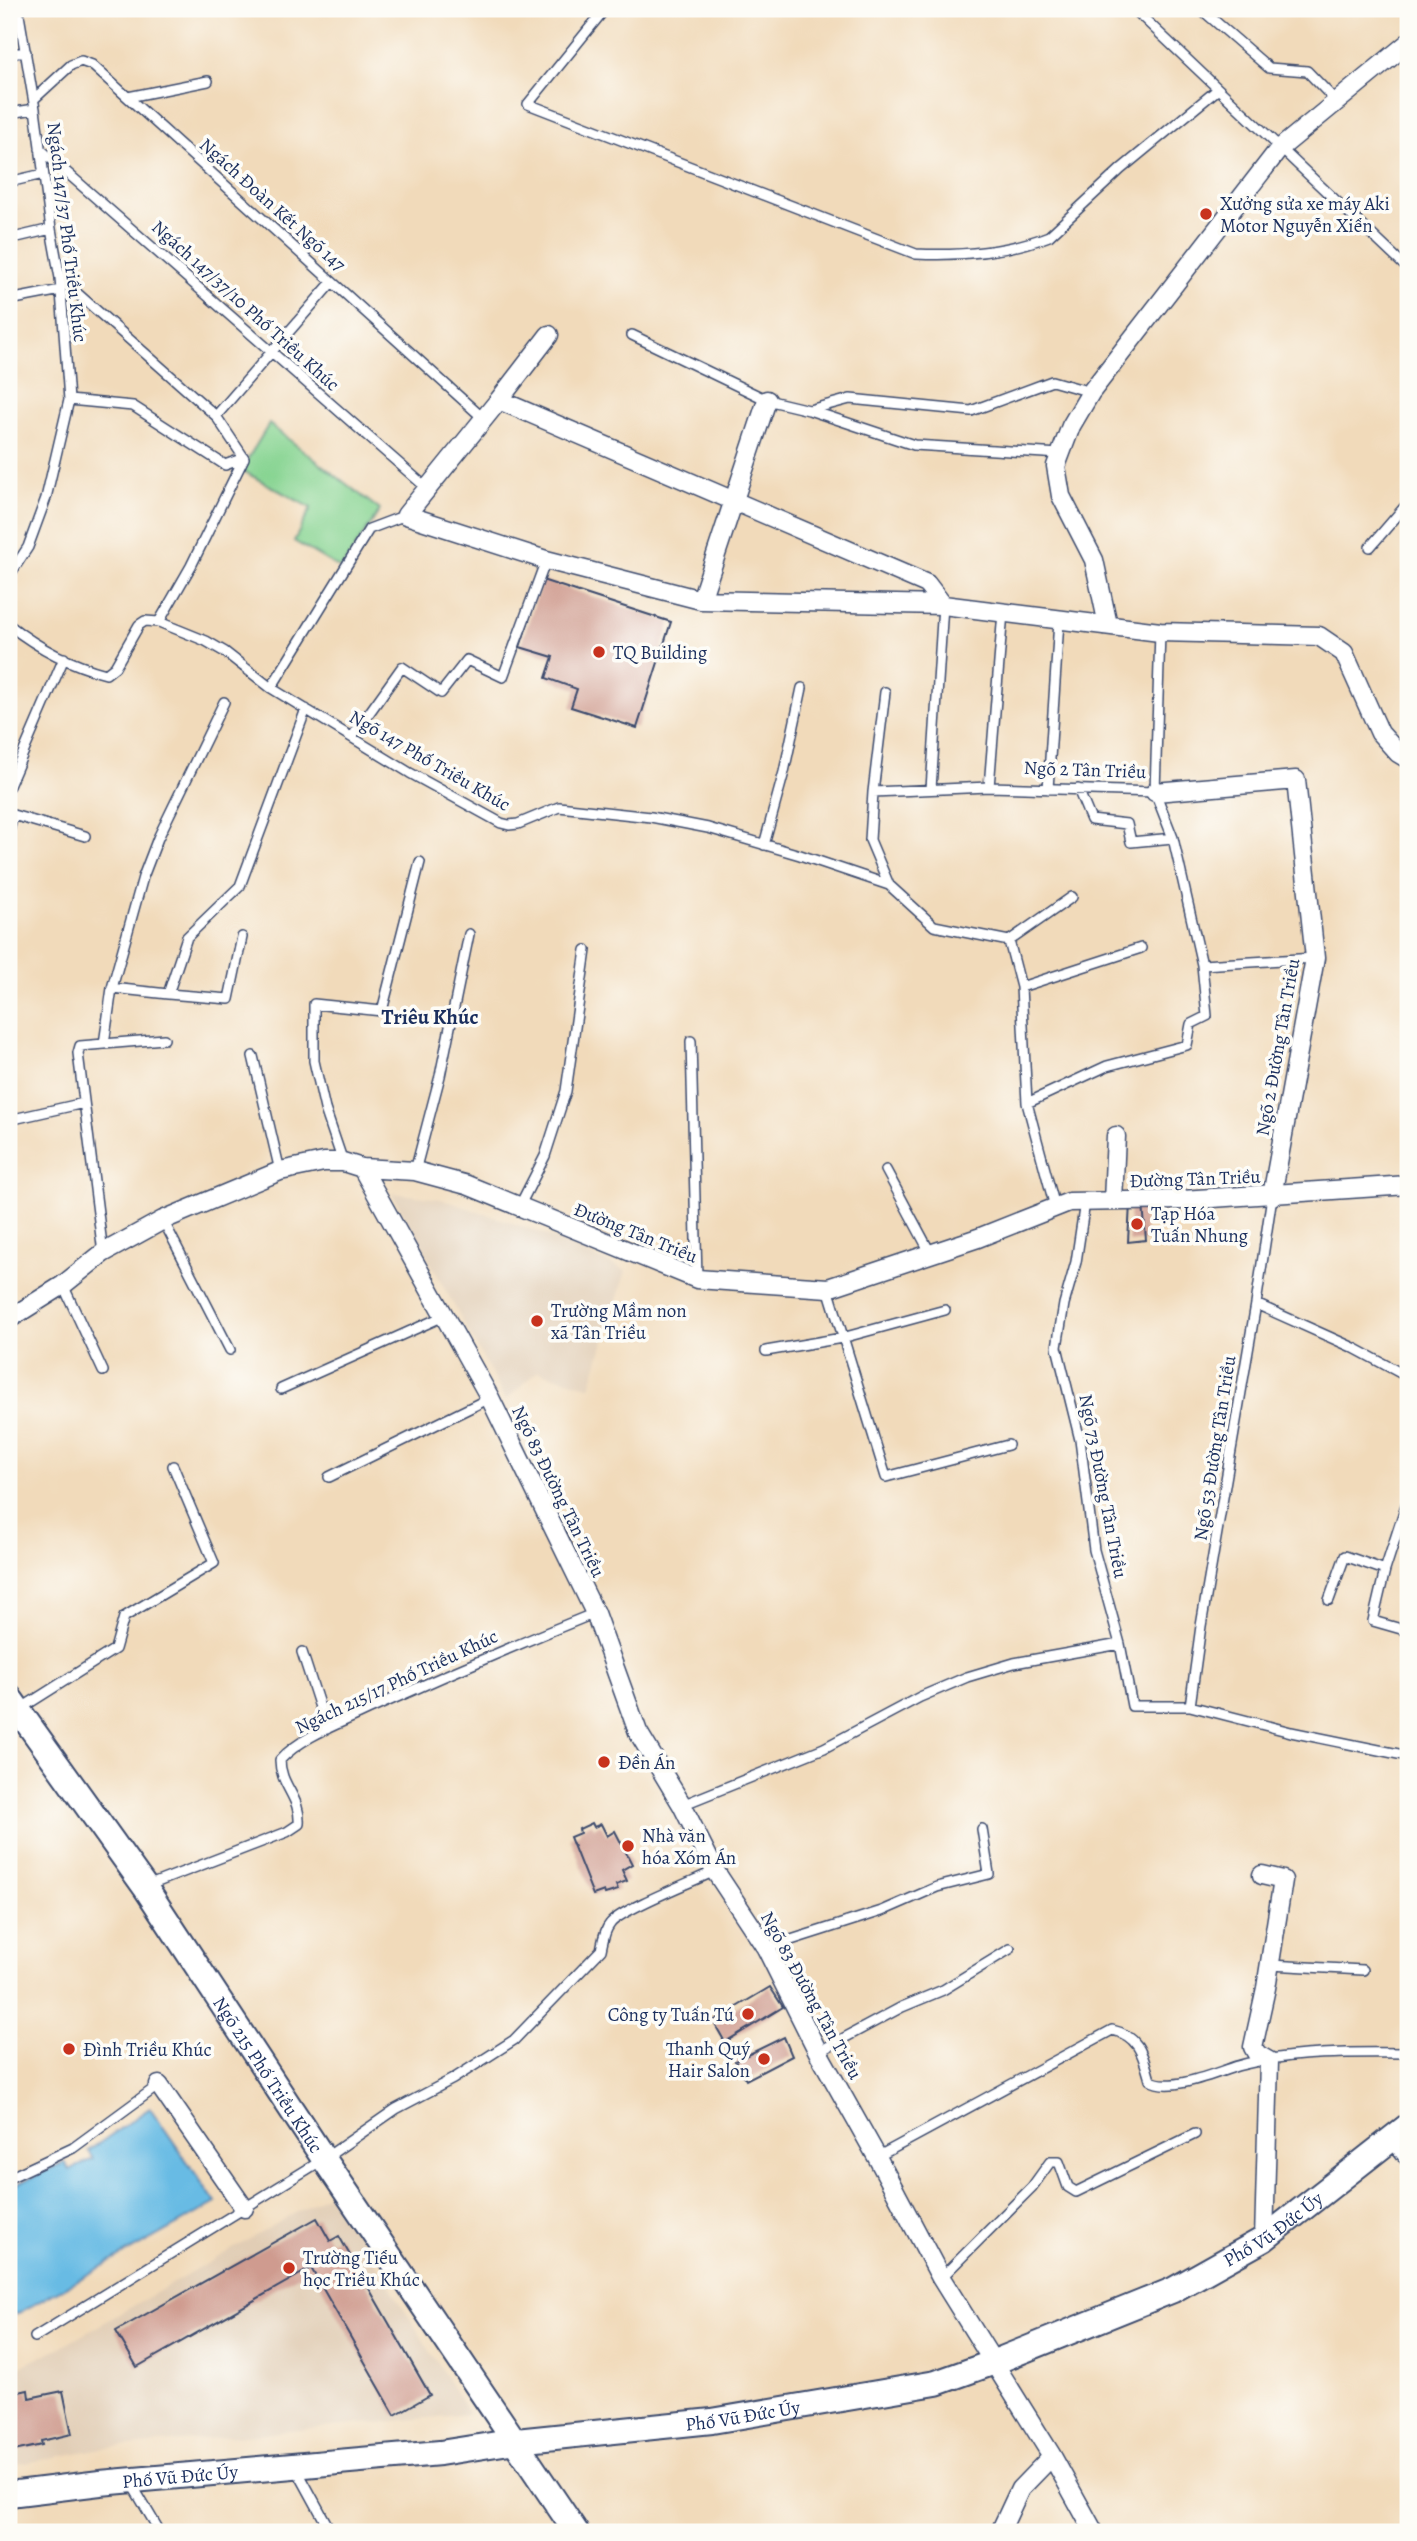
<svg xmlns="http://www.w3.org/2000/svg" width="1417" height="2541" font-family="Alegreya,serif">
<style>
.built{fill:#e1cdb5}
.green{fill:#87d492;stroke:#518278;stroke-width:2}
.water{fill:#68bbe4;stroke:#4275a1;stroke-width:2}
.building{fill:#cf9b8f}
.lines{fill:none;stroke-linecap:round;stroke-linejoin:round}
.lane-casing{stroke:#3b496c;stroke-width:12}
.street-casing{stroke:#3b496c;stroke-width:21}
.secondary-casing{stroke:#3b496c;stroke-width:28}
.lane{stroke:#fff;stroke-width:9}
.street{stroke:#fff;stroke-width:18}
.secondary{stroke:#fff;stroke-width:24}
.poi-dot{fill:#c8321e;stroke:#fdfcf7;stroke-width:2.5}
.labels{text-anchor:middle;stroke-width:7;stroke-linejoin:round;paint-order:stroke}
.poi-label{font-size:19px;fill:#1b2f5e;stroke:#fdfcf7;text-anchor:start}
.street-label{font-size:19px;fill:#1b2f5e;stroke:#fdfcf7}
.neighbourhood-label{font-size:21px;font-weight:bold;fill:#1b2f5e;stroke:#fdfcf7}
</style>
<rect width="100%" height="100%" fill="#fdfcf7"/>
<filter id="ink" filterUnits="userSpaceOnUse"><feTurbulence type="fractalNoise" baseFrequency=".0143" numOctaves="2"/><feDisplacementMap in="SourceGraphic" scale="14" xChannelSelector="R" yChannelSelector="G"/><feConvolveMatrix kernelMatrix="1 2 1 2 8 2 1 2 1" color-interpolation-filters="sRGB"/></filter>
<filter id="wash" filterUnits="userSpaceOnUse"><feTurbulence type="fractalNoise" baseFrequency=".00686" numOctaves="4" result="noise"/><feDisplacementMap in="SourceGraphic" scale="28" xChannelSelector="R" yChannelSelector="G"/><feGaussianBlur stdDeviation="1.57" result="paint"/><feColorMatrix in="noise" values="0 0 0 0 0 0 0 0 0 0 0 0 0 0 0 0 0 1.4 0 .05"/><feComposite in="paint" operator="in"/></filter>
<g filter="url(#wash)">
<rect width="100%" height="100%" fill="#f1daba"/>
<path class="built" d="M392 1193 441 1199 542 1233 626 1271 590 1387 538 1371 506 1400Z
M332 2192 469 2414 97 2449 9 2466V2372L65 2345Z"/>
<path class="green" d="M269 424 380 510 341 569 294 541 311 508 241 470Z"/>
<path class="water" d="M150 2108 216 2203 15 2315 9 2307V2188L65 2162 69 2170 93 2159 88 2151Z"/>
<g id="blocks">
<path class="building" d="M542 580 671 622 637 728 571 707 577 689 546 678 553 657 520 647Z
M1130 1203H1143L1146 1240 1128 1242Z
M592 1823 594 1827 601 1824 607 1836 615 1831 632 1864 622 1870 627 1881 616 1885 618 1890 605 1894 604 1891 593 1895 570 1837 580 1833 579 1829Z
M770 1987 783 2007 725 2042 713 2021Z
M784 2037 792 2056 746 2080 735 2061Z
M317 2218 330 2241 339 2236 430 2395 395 2415 311 2268 137 2367 116 2331Z
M28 2390 29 2398 63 2391 72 2434 41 2441 42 2445 9 2452V2394Z"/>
</g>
</g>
<g filter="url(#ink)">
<use href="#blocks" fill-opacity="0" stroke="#3b496c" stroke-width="2"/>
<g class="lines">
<g class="lane-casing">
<path id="lane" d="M605 9 528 104 916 254C959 256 1008 252 1049 236L1121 169 1217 90
M1134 9 1408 269
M1201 9 1269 68 1307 71 1337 102
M9 54 26 52
M128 97 208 81
M34 99 71 65 81 61 92 65 484 419
M9 113 35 109
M40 149 428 489
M9 182 43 174
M9 239 51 229
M60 278 216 416 244 458
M9 300 61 290
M632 335 767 400 809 410 850 399 971 411 1052 381 1091 392
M69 400 133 406 225 465 244 458
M809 410 914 445 1060 454
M216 416 332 282
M1370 547 1408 503
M9 576 28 547 46 498 69 400 60 278 51 229 35 109 18 9
M159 622 191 566 244 458
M9 625C37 647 71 665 106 674L115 667 139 625 145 621 159 622 206 641 225 652 271 688 410 773 501 823 509 825 518 824 559 807 651 817 708 828 800 855 889 885 934 926 1009 941 1072 897
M1160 632 1155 792 1173 838
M271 688 369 529 406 515
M885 692 873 792 870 840 889 885
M352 737 402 667 441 693 467 660 503 677 546 560
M9 786 64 658
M989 787 1003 612
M931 789 943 605
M1048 789 1059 621
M1078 789 1091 820 1127 824 1131 842 1173 838 1202 965 1315 958
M873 792 989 787 1155 792
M13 815 85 836
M9 831 13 815H11
M764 845 784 772 802 688
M1009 941 1021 987 1027 1103 1055 1207
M1021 987 1141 948
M112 988 168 994 187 937 240 886 306 709
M168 994 229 999 242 937
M691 1041 697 1279
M104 1044 164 1039
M253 1056 280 1171
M1027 1103 1107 1066 1187 1045 1191 1024 1207 1016 1202 965
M9 1120 84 1103
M343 1162 325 1109 314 1061V1004L382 1011 420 862
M886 1170 931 1254
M415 1171 440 1076 469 934
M1085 1202 1076 1262 1064 1304 1057 1347 1080 1440 1094 1550 1120 1644 1132 1706H1190L1291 1732 1408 1756
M519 1207 545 1156 566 1091 586 950
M163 1220 230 1350
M103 1253 78 1053 80 1046 104 1044 112 988 143 877 158 838 224 702
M63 1285 103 1371
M828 1288 886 1477 1008 1445
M1256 1304 1354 1348 1408 1377
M766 1351 842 1338 945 1310
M281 1389 444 1316
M329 1477 490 1398
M1385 1570 1373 1621 1408 1631
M1329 1600 1345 1556 1385 1570 1408 1499
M302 1652 327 1729
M1190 1706 1201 1626 1256 1304 1272 1196
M20 1709 115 1649 124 1617 214 1563 173 1466
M682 1805 824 1748 920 1697 967 1677 1014 1663 1120 1644
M147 1886 287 1832 299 1824C301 1797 280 1786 280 1760 302 1736 339 1724 368 1710 443 1676 518 1644 595 1613
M766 1948 882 1911 937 1887 989 1874 982 1829
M1270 1965 1363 1970
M818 2052 902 2007 943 1990 1010 1949
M1392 2143 1408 2164
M877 2157 1112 2030C1140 2036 1143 2056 1150 2080 1168 2093 1216 2073 1237 2066 1287 2052 1356 2052 1408 2053
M9 2178 73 2148 159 2085
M941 2278 1032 2187 1050 2162H1059L1068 2187 1076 2192 1195 2134
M35 2337 324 2159 396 2109 453 2079 514 2040 601 1950C603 1941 604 1931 610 1924 619 1910 696 1880 715 1871
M296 2468 331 2532
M131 2483 160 2532"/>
</g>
<g class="street-casing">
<path id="street" d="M499 400 549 335
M701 600 767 400
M943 605 927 584 499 400 406 515 546 560 701 600 943 605 1160 632 1319 636 1344 653 1380 733 1398 753 1408 759
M1108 625 1094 560 1061 496 1056 466 1071 426 1091 392 1279 149 1408 43
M1155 792 1296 780 1315 958 1272 1196
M362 1168 490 1398 595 1613 638 1732 682 1805 715 1871 766 1948 818 2052 877 2157 941 2278 1052 2456 1094 2532
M1113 1201 1116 1136
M9 1319 63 1285 103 1253 163 1220 280 1171 324 1162H343L362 1168 415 1171 467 1185 697 1279 828 1288 978 1238 1069 1202 1182 1200 1408 1185
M1262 1875 1283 1880 1266 1988 1253 2047 1257 2054 1269 2061 1264 2239
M159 2085 244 2208
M1000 2532 1020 2489 1052 2456"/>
</g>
<g class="secondary-casing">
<g id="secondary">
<path id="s1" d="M9 1697 145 1887 324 2159 576 2532"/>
<path id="s2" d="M9 2494 100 2483 440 2453 516 2441 712 2421 936 2383 992 2363 1173 2290 1264 2239 1408 2126"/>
</g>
</g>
<use href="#lane" class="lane"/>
<use href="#street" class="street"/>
<use href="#secondary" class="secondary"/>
</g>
</g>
<g class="poi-dot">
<circle cx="1206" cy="214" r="7"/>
<circle cx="599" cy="652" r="7"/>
<circle cx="1137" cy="1224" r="7"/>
<circle cx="537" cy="1321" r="7"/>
<circle cx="604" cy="1762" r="7"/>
<circle cx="628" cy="1846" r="7"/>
<circle cx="748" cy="2014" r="7"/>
<circle cx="69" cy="2049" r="7"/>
<circle cx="764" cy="2059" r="7"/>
<circle cx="289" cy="2268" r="7"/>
</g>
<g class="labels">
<g class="poi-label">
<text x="1220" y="210">Xưởng sửa xe máy Aki<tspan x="1220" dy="22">Motor Nguyễn Xiển</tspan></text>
<text x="613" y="659">TQ Building</text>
<text x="1151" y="1220">Tạp Hóa<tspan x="1151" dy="22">Tuấn Nhung</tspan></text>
<text x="551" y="1317">Trường Mầm non<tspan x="551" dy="22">xã Tân Triều</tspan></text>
<text x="618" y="1769">Đền Án</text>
<text x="642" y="1842">Nhà văn<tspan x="642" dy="22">hóa Xóm Án</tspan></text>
<text x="734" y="2021" text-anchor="end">Công ty Tuấn Tú</text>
<text x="750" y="2055" text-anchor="end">Thanh Quý<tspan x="750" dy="22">Hair Salon</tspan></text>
<text x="83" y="2056">Đình Triều Khúc</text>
<text x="303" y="2264">Trường Tiểu<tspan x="303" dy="22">học Triều Khúc</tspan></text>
</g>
<g class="street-label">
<text transform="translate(273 204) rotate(42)" y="7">Ngách Đoàn Kết Ngõ 147</text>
<text transform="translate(68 232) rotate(83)" y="7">Ngách 147/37 Phố Triều Khúc</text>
<text transform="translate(246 305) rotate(42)" y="7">Ngách 147/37/10 Phố Triều Khúc</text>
<text transform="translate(430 760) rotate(30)" y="7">Ngõ 147 Phố Triều Khúc</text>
<text transform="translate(1085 769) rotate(2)" y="7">Ngõ 2 Tân Triều</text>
<text transform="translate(1277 1047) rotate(-80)" y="7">Ngõ 2 Đường Tân Triều</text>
<text transform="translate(1195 1178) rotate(-2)" y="7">Đường Tân Triều</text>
<text transform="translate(636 1232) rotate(22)" y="7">Đường Tân Triều</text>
<text transform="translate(1214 1448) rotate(-81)" y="7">Ngõ 53 Đường Tân Triều</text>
<text transform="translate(1104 1486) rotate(79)" y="7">Ngõ 73 Đường Tân Triều</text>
<text transform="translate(559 1491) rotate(64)" y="7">Ngõ 83 Đường Tân Triều</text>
<text transform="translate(396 1681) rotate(-25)" y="7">Ngách 215/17 Phố Triều Khúc</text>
<text transform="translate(812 1995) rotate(61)" y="7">Ngõ 83 Đường Tân Triều</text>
<text dy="7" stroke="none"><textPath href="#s1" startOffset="458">Ngõ 215 Phố Triều Khúc</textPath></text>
<text dy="7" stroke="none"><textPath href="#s2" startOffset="1306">Phố Vũ Đức Úy</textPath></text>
<text dy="7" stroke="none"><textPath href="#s2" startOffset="738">Phố Vũ Đức Úy</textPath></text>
<text dy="7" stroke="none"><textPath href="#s2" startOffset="172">Phố Vũ Đức Úy</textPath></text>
</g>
<g class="neighbourhood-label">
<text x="430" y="1024">Triêu Khúc</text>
</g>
</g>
<rect width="1417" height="2541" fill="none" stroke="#fdfcf7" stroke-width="35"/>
</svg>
